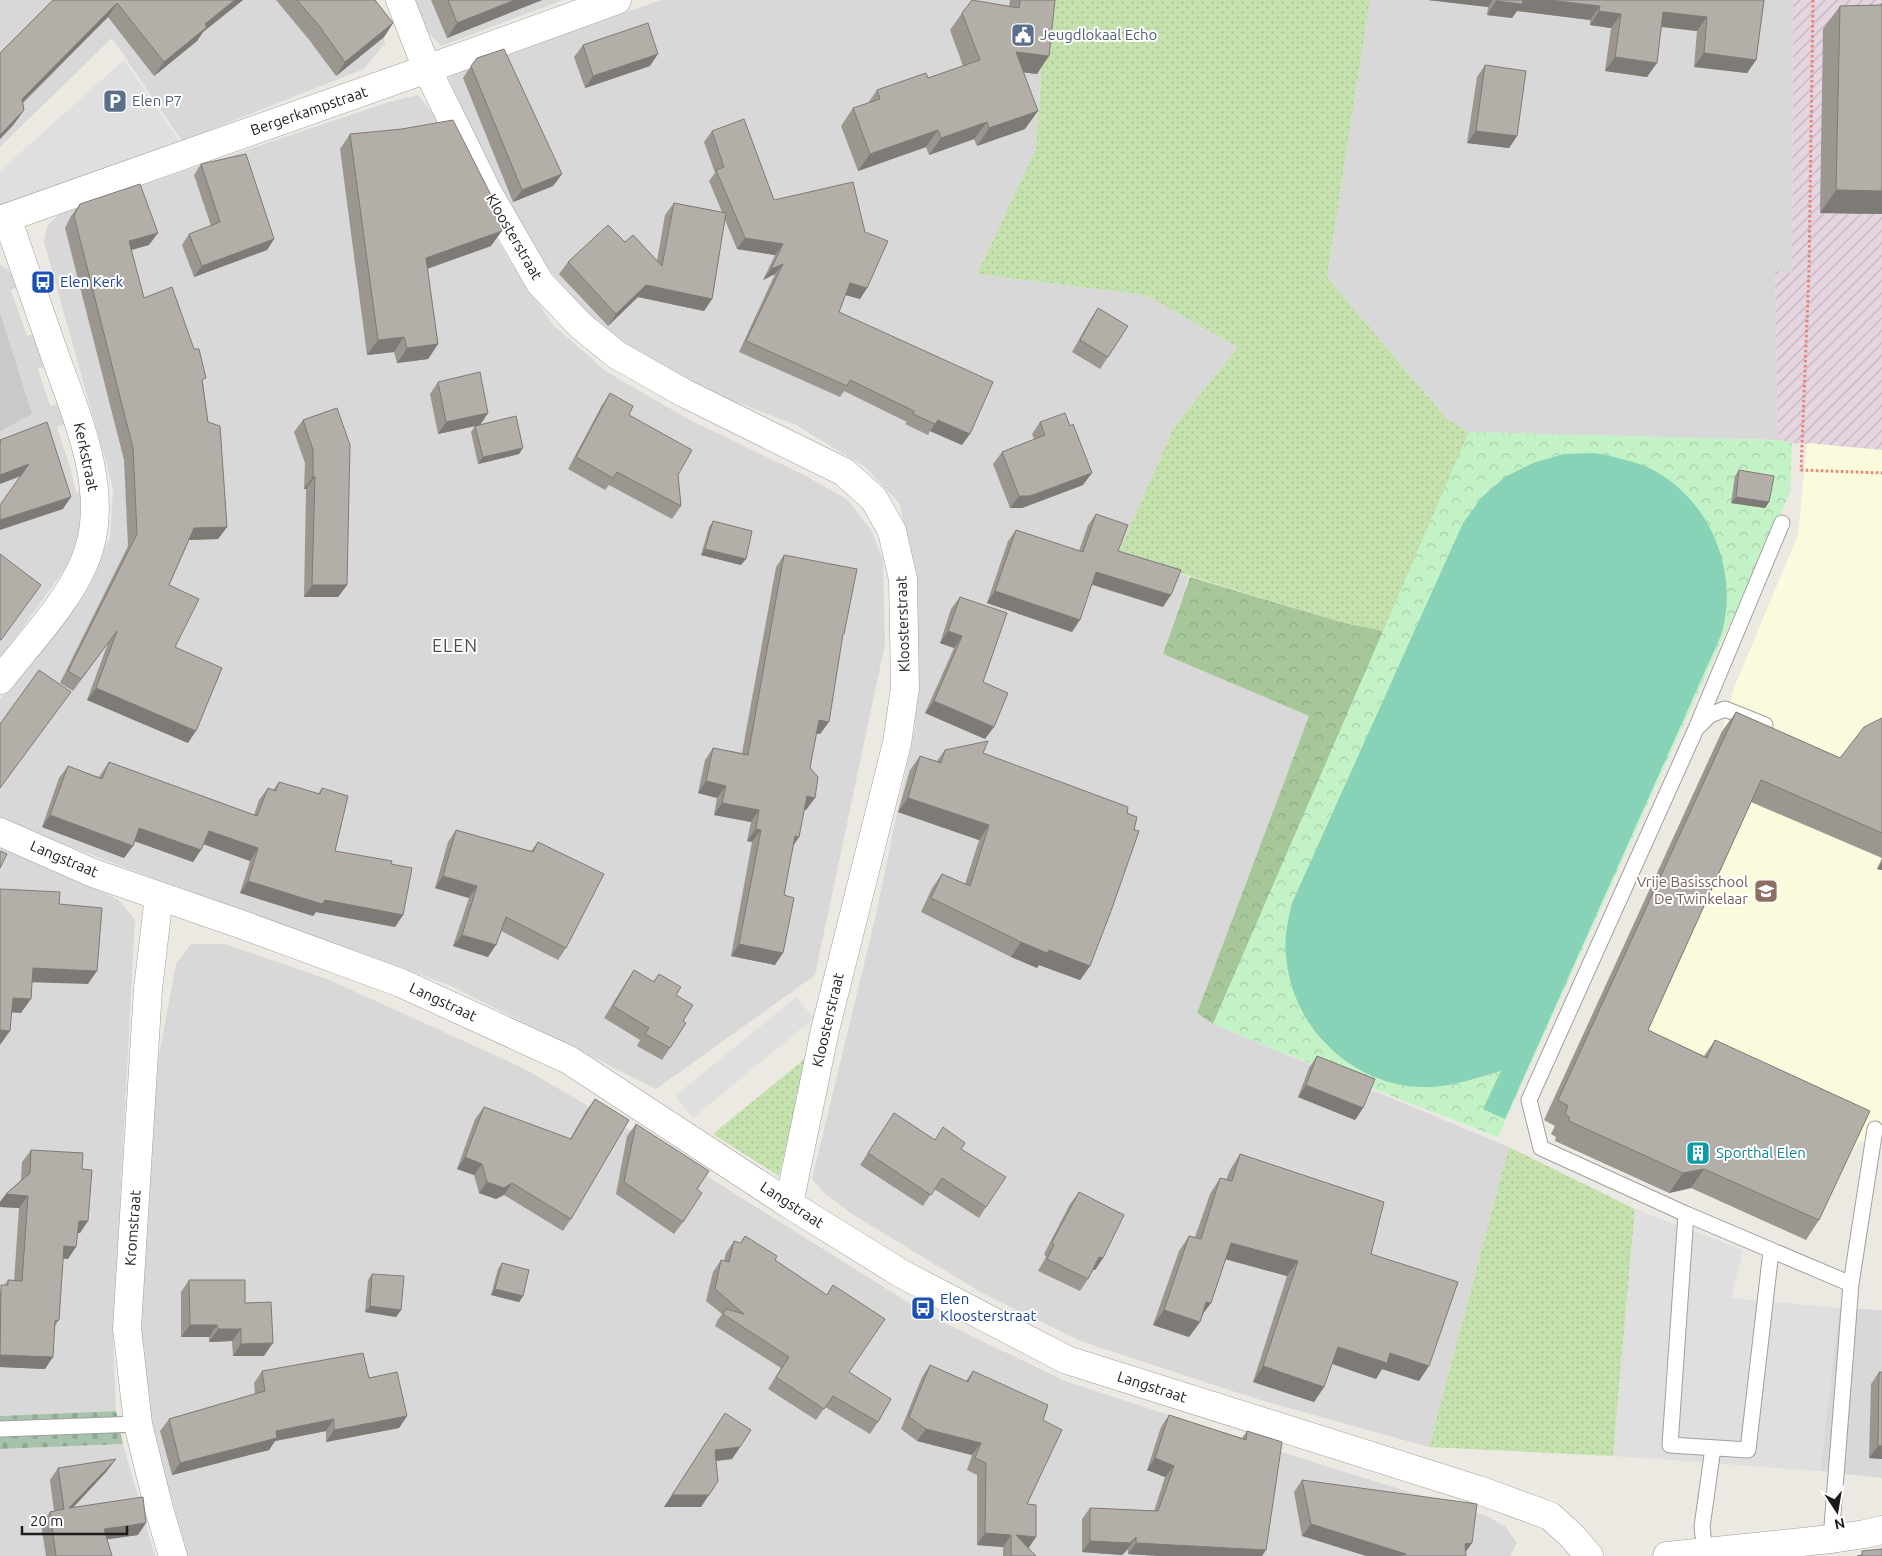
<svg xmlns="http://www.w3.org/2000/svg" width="1882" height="1556" font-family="Ubuntu,sans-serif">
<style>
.residential{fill:#d9d8d8}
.industrial{fill:url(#industrial-furrows)}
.education{fill:#fafbdc}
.religious{fill:#c9c9c9}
.grass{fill:url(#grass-dots)}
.forest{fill:url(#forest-crowns)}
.cemetery{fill:url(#cemetery-stones)}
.park{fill:url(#park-crowns)}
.pitch{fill:#88d3b7}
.parking{fill:#dfdfdf}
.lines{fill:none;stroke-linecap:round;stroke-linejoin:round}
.lane-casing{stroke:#9f9f9f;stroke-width:17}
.street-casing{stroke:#9f9f9f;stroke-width:29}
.path{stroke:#e98476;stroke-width:3;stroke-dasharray:2.5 2.5;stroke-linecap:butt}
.lane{stroke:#fff;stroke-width:15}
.street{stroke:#fff;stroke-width:28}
.wall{fill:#9b9690}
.shaded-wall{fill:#7e7a76}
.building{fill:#b4aea8;stroke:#7e7a76}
.labels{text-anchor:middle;stroke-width:4;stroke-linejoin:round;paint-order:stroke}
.service-label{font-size:15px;fill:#4e5e75;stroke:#fff;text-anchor:start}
.street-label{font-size:15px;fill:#1b1b1b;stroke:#fff}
.transit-label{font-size:15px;fill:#164399;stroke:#fff;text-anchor:start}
.education-label{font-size:15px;fill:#785e54;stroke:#fff;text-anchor:end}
.culture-label{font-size:15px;fill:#0d838f;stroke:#fff;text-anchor:start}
.quarter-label{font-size:18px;letter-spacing:1px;fill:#4e4e4e;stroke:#fff}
</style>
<defs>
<pattern id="industrial-furrows" width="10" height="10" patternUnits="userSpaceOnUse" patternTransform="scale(1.25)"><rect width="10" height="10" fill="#e4d5e1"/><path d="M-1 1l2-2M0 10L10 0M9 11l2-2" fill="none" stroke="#c3b6c0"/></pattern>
<pattern id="grass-dots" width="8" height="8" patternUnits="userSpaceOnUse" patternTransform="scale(1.25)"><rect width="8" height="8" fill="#c5e1ad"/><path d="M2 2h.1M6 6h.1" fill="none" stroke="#a9c094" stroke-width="1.8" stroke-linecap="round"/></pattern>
<pattern id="forest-crowns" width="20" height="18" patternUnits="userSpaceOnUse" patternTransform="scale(1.25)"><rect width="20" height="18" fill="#a7c79b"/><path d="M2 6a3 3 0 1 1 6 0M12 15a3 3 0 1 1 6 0" fill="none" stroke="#8faa85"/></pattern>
<pattern id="cemetery-stones" width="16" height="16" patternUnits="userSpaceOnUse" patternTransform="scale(1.25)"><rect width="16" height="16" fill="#a6c2ab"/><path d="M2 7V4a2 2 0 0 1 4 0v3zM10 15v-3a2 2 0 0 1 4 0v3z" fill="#8ea693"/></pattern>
<pattern id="park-crowns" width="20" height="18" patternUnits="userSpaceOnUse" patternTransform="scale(1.25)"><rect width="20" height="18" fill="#c3f2c7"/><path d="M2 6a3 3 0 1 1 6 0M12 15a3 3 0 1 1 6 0" fill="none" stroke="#a7cfaa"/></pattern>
</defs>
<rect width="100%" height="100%" fill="#ece9e2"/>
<path class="residential" d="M0 0H376L386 47 384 44 364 69 182 141 112 38 0 147Z
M414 0H563L441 46 428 32Z
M661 0H1050L1043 47 1036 149 977 274 1145 295 1238 347 1174 427 1118 554 1189 577 1163 654 1309 716 1197 1013 1213 1024 1509 1147 1429 1447 1257 1399 1083 1342 984 1294 852 1214 823 1192 812 1179 875 919 915 727 918 674 917 607 914 562 899 503 865 467 796 425 707 391 618 342 580 307 526 241 488 178 448 76Z
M1370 0H1793L1792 274 1775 271 1778 440 1469 432 1447 419 1327 277Z
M418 95 451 136 490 229 519 276 554 326 607 372 690 420 806 476 848 500 871 530 883 559 885 644 815 975 656 1089 451 986 137 872 0 820V699L45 645 110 539 113 488 44 242 47 226 60 213 389 102Z
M0 265 7 269 22 286 11 290 27 336 37 333 47 365 38 369 50 406 61 403 67 423 57 427 71 471 76 493H87L86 518 71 560 0 659Z
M0 846 119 900 135 920 113 1336 116 1411 0 1416Z
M191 944H225L327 979 523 1068 686 1163 928 1315 1065 1381 1319 1464 1487 1516 1506 1527 1517 1543 1510 1556H188L152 1430 136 1296 155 1076 176 964Z
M1839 1308 1882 1310V1478L1820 1471Z
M123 1444 155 1556H0V1449Z"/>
<path class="industrial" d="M1793 0H1882V450L1792 443 1778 440 1775 270 1792 273Z"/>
<path class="education" d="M1807 443 1882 450V1147L1860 1141 1841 1165 1568 1069 1722 731 1734 688 1798 535Z"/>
<path class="religious" d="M0 313 32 414 0 431Z"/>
<path class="grass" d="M1050 0H1370L1327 277 1447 419 1469 432 1384 631 1344 623 1118 554 1174 427 1238 347 1145 295 977 274 1036 149 1043 47Z
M807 1057 779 1176 713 1134Z
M1509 1147 1635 1209 1613 1456 1429 1447Z"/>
<path class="forest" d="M1190 577 1344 623 1384 631 1213 1024 1197 1013 1309 716 1163 654Z"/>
<path class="cemetery" d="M116 1411 123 1444 0 1449V1416Z"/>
<path class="park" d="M1469 432 1778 440 1792 443 1790 492 1766 549 1723 637 1498 1137 1363 1085 1213 1024Z"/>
<path class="pitch" d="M1595 453C1615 457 1635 461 1653 470 1710 500 1739 571 1722 632 1719 641 1714 651 1710 660L1505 1119 1483 1109 1501 1071C1478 1077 1455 1086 1431 1087 1356 1090 1291 1029 1286 955 1284 937 1288 920 1292 903L1463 523 1482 497 1505 477 1533 463 1564 454Z"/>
<path class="parking" d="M124 60 180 142 0 208V171Z
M796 997 814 1018 693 1118 675 1096Z
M1635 1209 1743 1250 1731 1298 1839 1308 1820 1471 1613 1456Z"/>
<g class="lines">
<g class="lane-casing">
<path id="lane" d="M1782 523 1695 731 1529 1100 1541 1148 1686 1214 1851 1284
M1699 726 1710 715 1725 709 1765 725
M1686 1214 1670 1445 1748 1450 1771 1251
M0 1429 138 1424
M1831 1539 1851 1284 1875 1129
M1705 1552 1702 1527 1713 1448"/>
</g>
<g class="street-casing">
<path id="street" d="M400 0 427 69 487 191 540 283 581 326 617 355 684 393 844 472 874 499 892 531 903 579 905 688 897 743 825 1030 789 1204
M0 220 427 69 617 0
M0 680C29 643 76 594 89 549 109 485 74 410 53 350 38 306 22 262 7 218
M0 832 93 873 243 925 401 983 569 1060 789 1204 902 1274 1067 1360 1479 1490 1550 1516 1573 1537 1589 1556
M159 896 148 989 127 1328 138 1424 159 1509 173 1556
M1667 1556 1831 1539 1865 1534 1882 1530"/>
</g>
<path class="path" d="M1813 0 1809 271 1801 470 1882 473"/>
<use href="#lane" class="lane"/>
<use href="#street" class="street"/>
</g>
<path class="wall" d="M53 0H243L203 32 197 41 154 76 108 17 23 103 24 110 14 124 0 139V53Z
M276 0H375L393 23 384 37 336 76 310 41Z
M431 0H542L447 38Z
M1010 0H1055L1037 74 1023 72 1025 129 977 146 974 139 929 155 926 147 858 171 841 126 853 108 868 103 877 90 928 78 963 66 950 30 962 13 1009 6Z
M1428 0H1764L1756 60 1747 73 1694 67 1697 31 1662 27 1647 77 1605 71 1611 28 1590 25V20L1517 11 1512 18 1487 15 1488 7Z
M1882 2V214L1820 213 1823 29 1840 6 1880 5Z
M583 45 650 66 585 88 574 57Z
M1485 65 1517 136 1509 148 1467 143 1477 77Z
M471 66 562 174 553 186 513 202 463 78Z
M712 131 774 200 867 288 860 299 845 295 839 312 962 445 930 431 928 435 905 424 907 422 844 391 840 397 739 352 775 274 763 280 775 255 737 249 725 220 712 299 704 311 638 297 608 326 559 274 568 262 625 242 657 261 665 215 674 203 722 212 709 181 715 173 704 142Z
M350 134 493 199 489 203 491 246 427 269 438 344 428 359 397 363 394 352 367 355 340 149Z
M201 164 274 239 267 250 194 277 182 245 189 234 211 226 194 175Z
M80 204 149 245 131 250 144 298 203 382 208 422 227 527 218 539 189 540 169 585 175 647 188 743 87 700 108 643 73 691 60 683 128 546 124 460 65 228 71 216Z
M1098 308 1108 357 1100 369 1072 352 1090 320Z
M438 382 488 413 480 425 519 454 478 464 471 432 475 426 438 434 430 394Z
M610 393 678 475 681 506 672 519 609 485 605 490 568 469 602 405Z
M337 408 347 585 338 597H304L306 489H304L305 463 294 432 303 420Z
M1040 422 1070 426 1083 485 1022 508H1010L993 464 1002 452 1034 439 1032 434Z
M1739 470 1769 502 1765 508 1731 503 1735 476Z
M1096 514 1118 551 1163 607 1092 585 1072 632 987 603 1008 541 1016 530 1079 551 1088 525Z
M713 521 741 565 701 555 709 527Z
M784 555 842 637 820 734 816 733 810 768 806 810 804 809 799 837 793 845 784 895 775 965 731 956 752 842 747 841 751 822 714 815 717 798 698 793 705 760 713 748 742 753 776 567Z
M960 597 983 682 985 739 925 713 954 648 940 643 951 609Z
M1736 712 1840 758 1882 718V870L1877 869 1882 858 1751 802 1648 1030 1704 1056 1715 1040 1819 1220 1806 1240 1691 1188 1669 1193 1555 1141 1556 1137 1551 1134 1555 1126 1544 1120 1722 731Z
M945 750 983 753 1090 966 1080 980 1039 965 1037 968 1011 957 921 912 932 888 942 874 965 884 979 840 898 812 910 770 920 756 937 761Z
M109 762 254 815 259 800 268 788 273 790 279 782 318 794 322 788 335 851 391 864 403 915 395 927 316 912 313 916 240 893 250 861 204 844 193 862 135 841 124 858 42 827 59 778 68 766 99 777Z
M456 830 531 851 538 842 566 948 558 960 501 931 488 957 453 946 469 898 435 888 448 842Z
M634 970 653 982 659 974 676 995 683 1021 670 1048 662 1060 637 1046 640 1040 604 1018 626 982Z
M1317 1056 1363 1108 1355 1120 1298 1097 1309 1068Z
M595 1099 571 1219 563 1231 504 1195 496 1199 479 1193 474 1175 457 1169 475 1119 484 1107 570 1139 586 1111Z
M894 1113 934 1140 961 1149 986 1207 979 1218 934 1189 923 1206 860 1165Z
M636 1124 697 1189 683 1222 674 1234 616 1194 627 1136Z
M31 1150 80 1233H77L68 1259 63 1258 59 1320 55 1326 45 1369 0 1367V1292L8 1280 14 1281 19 1208 0 1207V1202L6 1194 21 1180 22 1162Z
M1240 1154 1371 1254 1419 1381 1382 1369 1376 1379 1332 1364 1324 1387 1314 1402 1253 1382 1287 1276 1226 1259 1200 1322 1189 1337 1153 1325 1179 1251 1189 1236 1195 1237 1210 1194 1220 1178 1226 1180 1230 1170Z
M1079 1192 1103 1258 1095 1270H1093L1088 1279 1080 1291 1038 1271 1046 1257 1044 1254 1070 1204Z
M745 1236 775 1260 826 1295 833 1285 849 1372 878 1422 870 1434 825 1407 816 1420 768 1389 781 1368 715 1326 717 1321 722 1314 706 1301 713 1272 721 1260 724 1261 726 1253 734 1241 740 1243Z
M502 1263 523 1296 519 1302 491 1295 498 1269Z
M372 1274 401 1310 396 1317 365 1312 368 1280Z
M189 1280 245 1303 264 1356H233L232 1341 209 1342V1337H181V1292Z
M930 1365 966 1381 973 1371 1043 1420 1027 1504 1028 1548 1036 1556H1003V1547L977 1545V1475L967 1470 972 1455 917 1441 901 1429 922 1377Z
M262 1371 369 1378 407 1416 399 1428 326 1442V1431L275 1441 269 1450 172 1475 160 1431 169 1419 255 1394 254 1383Z
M1879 1372H1882V1459L1869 1458 1871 1384Z
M725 1413 740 1447 732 1459 716 1461 701 1507H664Z
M1169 1415 1242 1438 1247 1431 1266 1550 1262 1556H1160L1128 1554V1549L1122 1555 1082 1552V1519L1090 1508 1154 1511 1165 1477 1147 1470 1161 1427Z
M58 1468 107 1471 73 1508 138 1535 107 1539 112 1556H46L41 1524 50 1512 54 1511 50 1480Z
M1302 1480 1472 1543 1465 1553 1302 1536 1294 1492Z"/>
<path class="shaded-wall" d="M235 0H243L203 32 197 41 154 76 164 62 205 24Z
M515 0H542L447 38 457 23Z
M1428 0H1493L1488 7Z
M1521 0H1548L1600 6 1590 20 1517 11 1512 18 1487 15 1496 1Z
M117 3 108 17 12 113 22 99Z
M1599 11 1621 14 1611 28 1590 25Z
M1663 12 1707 17 1697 31 1654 26Z
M393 23 384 37 336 76 345 62Z
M1016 52 1049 56 1037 74 1004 70Z
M1704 53 1756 60 1747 73 1694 67Z
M658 54 650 66 585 88 593 76Z
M1615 57 1657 63 1647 77 1605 71Z
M24 110 14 124 0 139V135Z
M1038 111 1025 129 977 146 989 128Z
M987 122 974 139 929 155 941 138Z
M938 130 926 147 858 171 870 154Z
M1476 131 1517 136 1509 148 1467 143Z
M562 174 553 186 513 202 522 190Z
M1836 190 1882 191V214L1820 213Z
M502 231 491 246 415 273 426 258Z
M158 233 149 245 120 253 129 241Z
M745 238 783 244 775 255 737 249Z
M274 239 267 250 194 277 202 266Z
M783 264 775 274 763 280 771 269Z
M850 283 867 288 860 299 842 294Z
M646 285 712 299 704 311 638 297 608 326 616 314Z
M404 337 394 352 367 355 378 340Z
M438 344 428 359 397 363 407 348Z
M488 413 480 425 438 434 446 422Z
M938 420 970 434 962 445 930 431Z
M523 448 519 454 478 464 483 457Z
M29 464 21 476 0 484V475Z
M1092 473 1083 485 1022 508H1010L1019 496Z
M313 477H315L306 489H304Z
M71 497 63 509 0 530V520Z
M1736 497 1769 502 1765 508 1731 503Z
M227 527 218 539 186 540 194 528Z
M705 549 746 559 741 565 701 555Z
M1096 572 1171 595 1163 607 1088 583Z
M312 585H347L338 597H304Z
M995 591 1080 620 1072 632 987 603Z
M948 631 962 636 954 648 940 643Z
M96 688 196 731 188 743 87 700Z
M934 701 994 727 985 739 925 713Z
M819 720 829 722 820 734 810 732Z
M706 781 726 786 717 798 698 793Z
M807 796 815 798 806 810 798 808Z
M908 798 989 825 979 840 898 812Z
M722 803 759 810 751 822 714 815Z
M50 815 133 846 124 858 42 827Z
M139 828 201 850 193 862 131 840Z
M756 829 761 830 752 842 747 841Z
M209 831 258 848 250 861 200 843Z
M795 836 799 837 791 849Z
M1882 863V870L1877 869Z
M443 876 477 886 469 898 435 888Z
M248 881 403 915 395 927 316 912 313 916 240 893Z
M462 935 496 945 488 957 453 946Z
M1021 942 1049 950 1090 966 1080 980 1039 965 1037 968 1011 957Z
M739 944 783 953 775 965 731 956Z
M33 968 97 971 88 984 23 982Z
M13 998 31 999 21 1013 3 1012Z
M0 1030 10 1031 0 1045Z
M1306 1085 1363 1108 1355 1120 1298 1097Z
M465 1157 482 1164 474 1175 457 1169Z
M1704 1169 1691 1188 1669 1193 1683 1173Z
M487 1182 512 1183 504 1195 496 1199 479 1193Z
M6 1194 28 1196 19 1208 0 1207V1202Z
M79 1221H88L80 1233H70Z
M1231 1243 1298 1261 1287 1276 1221 1258Z
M64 1246 76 1247 68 1259 56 1258Z
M1099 1257 1103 1258 1095 1270 1091 1269Z
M495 1289 523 1296 519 1302 491 1295Z
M1206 1302 1211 1303 1200 1318Z
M370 1306 401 1310 396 1317 365 1312Z
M1164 1310 1200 1322 1189 1337 1153 1325Z
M190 1325H217L209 1337H181Z
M218 1329H241L232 1341 209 1342Z
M273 1343 264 1356H233L241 1344Z
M1338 1347 1390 1353 1429 1366 1419 1381 1382 1369 1376 1379 1327 1362Z
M0 1355 53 1357 45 1369 0 1367Z
M1263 1366 1324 1387 1314 1402 1253 1382Z
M407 1416 399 1428 326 1442 334 1430Z
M334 1419 326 1431 275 1441 269 1450 172 1475 180 1463 276 1431Z
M926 1429 981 1443 972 1455 917 1441Z
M1878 1446H1882V1459L1869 1458Z
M740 1447 732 1459 707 1462 715 1450Z
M1155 1458 1174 1466 1165 1477 1147 1470Z
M116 1459 107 1471 61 1520 69 1508Z
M672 1495H709L701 1507H664Z
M146 1523 138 1535 96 1541 104 1529Z
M1311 1524 1406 1554 1405 1556H1366L1302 1536Z
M985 1533 1011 1535 1003 1547 977 1545Z
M1016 1535 1036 1537 1028 1549Z
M1136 1537 1128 1549 1122 1555 1082 1552 1090 1541Z
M1136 1543 1266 1550 1262 1556H1160L1128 1554Z
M1472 1543 1463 1555 1465 1544Z"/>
<path class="building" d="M53 0H235L205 24 207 27 164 62 117 3 22 99 24 110 0 135V53Z
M297 0H375L393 23 345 62 320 27Z
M448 0H515L457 23Z
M972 0 1019 8 1020 0H1055L1049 56 1016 52 1038 111 989 128 987 122 941 138 938 130 870 154 853 108 880 99 877 90 926 73 928 78 980 60 962 13Z
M1496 0H1523L1522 4 1496 1Z
M1548 0H1764L1756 60 1704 53 1707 17 1663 12 1657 63 1615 57 1621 14 1599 11 1600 6Z
M1882 5V191L1836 190 1840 6Z
M648 23 658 54 593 76 583 45Z
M504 49 562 174 522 190 471 66 477 58Z
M1485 65 1526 71 1517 136 1476 131Z
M744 119 774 200 853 182 865 232 888 241 867 288 850 283 839 312 993 382 970 434 938 420 935 424 913 414 914 411 850 380 847 386 746 341 783 264 771 269 783 244 745 238 716 170 724 167 712 131Z
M453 120 493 199 488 200 502 231 426 258 438 344 407 348 404 337 378 340 350 134 402 129Z
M246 154 274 239 202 266 189 234 220 222 201 164Z
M140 184 158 233 129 241 144 298 172 287 194 349H199L206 378 202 380 208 422 220 426 227 527 194 528 169 585 199 599 175 647 222 668 196 731 96 688 117 631 81 679 68 671 137 534 133 448 74 216 80 204Z
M674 203 726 213 712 299 646 285 616 314 568 262 608 225 625 242 633 235 662 266Z
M1098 308 1128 326 1108 357 1080 340Z
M480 372 488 413 446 422 438 382Z
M610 393 633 406 629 415 692 450 678 475 681 506 617 472 613 478 576 457Z
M337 408 350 445 347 585H312L315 477H313V450L303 420Z
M1065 413 1070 426 1073 424 1092 473 1030 496H1019L1002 452 1045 435 1040 422Z
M516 416 523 448 483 457 475 426Z
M47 422 71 497 0 520V505L29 464 0 475V444L1 443 0 440Z
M1739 470 1774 476 1769 502 1736 497Z
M1096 514 1128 525 1118 551 1181 570 1171 595 1096 572 1080 620 995 591 1016 530 1083 552Z
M713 521 752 531 746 559 705 549Z
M0 554 41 585 1 640H0Z
M784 555 857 569 844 634H843L829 722 819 720 810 768 818 777 815 798 807 796 799 837 795 836 784 895 794 898 783 953 739 944 761 830 756 829 759 810 722 803 726 786 706 781 713 748 748 755Z
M960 597 1007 613 983 682 1008 693 994 727 934 701 962 636 948 631Z
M39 670 71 692 0 788V724Z
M1736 712 1840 758 1864 727 1882 718V833L1761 780 1648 1030 1707 1058 1715 1040 1870 1111 1819 1220 1704 1169 1683 1173 1569 1121V1117L1565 1114 1568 1106 1558 1100Z
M988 741 983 753 1128 807 1127 813 1137 817 1134 830 1139 831 1111 911 1090 966 1049 950 1047 953 1021 942 931 898 942 874 970 886 989 825 908 798 920 756 941 763 945 750Z
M109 762 257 816 268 788 276 791 279 782 320 794 322 788 348 796 335 851 392 861 391 864 412 868 403 915 325 900 322 904 248 881 258 848 209 831 201 850 139 828 133 846 50 815 68 766 102 779Z
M456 830 533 852 538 842 604 874 566 948 506 917 496 945 462 935 477 886 443 876Z
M0 851 7 854 0 868Z
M0 889 60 892 59 904 102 908 97 971 33 968 31 999 13 998 10 1031 0 1030Z
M634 970 654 982 659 974 681 987 676 995 693 1005 683 1021 686 1023 670 1048 645 1034 649 1028 613 1006Z
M1317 1056 1375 1079 1363 1108 1306 1085Z
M595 1099 629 1120 571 1219 512 1183 504 1188 487 1182 482 1164 465 1157 484 1107 571 1139Z
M894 1113 935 1140 943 1127 965 1143 961 1149 1006 1177 986 1207 942 1178 931 1195 868 1153Z
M636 1124 709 1171 697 1189 702 1193 683 1222 624 1182Z
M31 1150 83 1153 82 1169 92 1170 88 1221H79L76 1247 64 1246 59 1320 55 1321 53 1357 0 1355 1 1285H8V1280L22 1281 28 1196 6 1194 30 1173Z
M1240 1154 1384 1202 1371 1254 1458 1282 1429 1366 1390 1353 1387 1363 1338 1347 1324 1387 1263 1366 1298 1261 1231 1243 1211 1303 1206 1302 1200 1322 1164 1310 1189 1236 1201 1239 1220 1178 1232 1181Z
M1079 1192 1124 1215 1103 1258 1099 1257 1088 1279 1047 1259 1054 1245 1052 1242Z
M745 1236 777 1256 775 1260 827 1295 833 1285 885 1319 849 1372 891 1399 878 1422 833 1396 824 1409 776 1377 789 1357 723 1314 726 1309 744 1314 715 1289 721 1260 729 1262 734 1241 741 1243Z
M502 1263 529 1270 523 1296 495 1289Z
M372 1274 404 1276 401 1310 370 1306Z
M189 1280H245V1303L271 1302 273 1343 241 1344V1329H218L217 1325H190Z
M363 1353 369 1378 397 1372 407 1416 334 1430V1419L276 1431 277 1438 180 1463 169 1419 265 1391 262 1371Z
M930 1365 968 1382 973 1371 1048 1405 1043 1420 1062 1430 1027 1504 1036 1505V1537L1016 1535 1036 1556H1011V1535L985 1533 986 1463 975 1458 981 1443 926 1429 909 1417Z
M1879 1372H1882V1446H1878Z
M725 1413 751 1430 740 1447 715 1450 718 1481 709 1495H672Z
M1169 1415 1246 1440 1247 1431 1282 1442 1266 1550 1136 1543V1537L1130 1543 1090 1541V1508L1158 1511 1174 1466 1155 1458Z
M116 1459 69 1508 143 1497 146 1523 104 1529 112 1556H56L50 1512 64 1509 58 1468Z
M1302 1480 1477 1504 1472 1543 1465 1544 1466 1556H1396L1406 1554 1311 1524Z
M1882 1549V1556H1857L1862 1555V1551Z"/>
<defs>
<g id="civic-square" transform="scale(1.25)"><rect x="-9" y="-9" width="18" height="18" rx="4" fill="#5c6f8a" stroke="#fff"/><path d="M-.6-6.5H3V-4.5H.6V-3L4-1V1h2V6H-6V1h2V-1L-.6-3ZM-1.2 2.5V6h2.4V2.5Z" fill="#fff"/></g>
<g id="parking-square" transform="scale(1.25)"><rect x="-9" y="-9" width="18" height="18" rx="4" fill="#5c6f8a" stroke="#fff"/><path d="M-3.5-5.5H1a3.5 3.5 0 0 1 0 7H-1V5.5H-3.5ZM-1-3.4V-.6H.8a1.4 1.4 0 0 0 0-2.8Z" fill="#fff"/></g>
<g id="bus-square" transform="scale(1.25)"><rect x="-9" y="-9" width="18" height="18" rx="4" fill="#1a4fb4" stroke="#fff"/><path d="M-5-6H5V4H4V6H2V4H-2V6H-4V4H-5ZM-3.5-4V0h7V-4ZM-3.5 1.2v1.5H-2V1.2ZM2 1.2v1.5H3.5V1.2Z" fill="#fff"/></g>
<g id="school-square" transform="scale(1.25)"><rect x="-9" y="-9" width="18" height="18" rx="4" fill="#8d6e63" stroke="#fff"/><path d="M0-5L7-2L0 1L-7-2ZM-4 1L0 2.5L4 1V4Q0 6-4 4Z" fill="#fff"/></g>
<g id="building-square" transform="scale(1.25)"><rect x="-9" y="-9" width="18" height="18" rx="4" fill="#0f9aa8" stroke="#fff"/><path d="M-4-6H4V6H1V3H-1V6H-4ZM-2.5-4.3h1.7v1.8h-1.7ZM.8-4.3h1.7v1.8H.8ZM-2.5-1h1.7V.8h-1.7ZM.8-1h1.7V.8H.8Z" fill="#fff"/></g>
</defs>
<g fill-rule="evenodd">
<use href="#civic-square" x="1023" y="35"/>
<use href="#parking-square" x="115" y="101"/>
<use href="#bus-square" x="43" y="282"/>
<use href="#school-square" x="1766" y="891"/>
<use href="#building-square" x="1698" y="1153"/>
<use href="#bus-square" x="923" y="1308"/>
</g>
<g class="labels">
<g class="service-label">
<text x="1040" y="40">Jeugdlokaal Echo</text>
<text x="132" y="106">Elen P7</text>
</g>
<g class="street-label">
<text transform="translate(309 111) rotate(-19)" y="5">Bergerkampstraat</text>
<text transform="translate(514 237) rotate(60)" y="5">Kloosterstraat</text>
<text transform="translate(86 457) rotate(78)" y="5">Kerkstraat</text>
<text transform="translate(903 624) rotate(-92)" y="5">Kloosterstraat</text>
<text transform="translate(64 859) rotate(23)" y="5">Langstraat</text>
<text transform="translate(443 1002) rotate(25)" y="5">Langstraat</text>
<text transform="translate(828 1020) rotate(-77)" y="5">Kloosterstraat</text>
<text transform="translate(792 1205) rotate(33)" y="5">Langstraat</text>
<text transform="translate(133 1228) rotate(-86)" y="5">Kromstraat</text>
<text transform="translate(1152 1387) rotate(18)" y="5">Langstraat</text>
</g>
<g class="transit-label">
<text x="60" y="287">Elen Kerk</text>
<text x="940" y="1304">Elen<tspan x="940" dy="17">Kloosterstraat</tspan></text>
</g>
<g class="education-label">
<text x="1748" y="887">Vrije Basisschool<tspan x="1748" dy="17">De Twinkelaar</tspan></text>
</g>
<g class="culture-label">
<text x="1716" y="1158">Sporthal Elen</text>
</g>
<g class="quarter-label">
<text x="455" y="652">ELEN</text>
</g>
</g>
<g transform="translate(1837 1511) rotate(168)" stroke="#ffffff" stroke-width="4" paint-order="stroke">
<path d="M0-4L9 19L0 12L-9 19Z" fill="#1b1b1b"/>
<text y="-8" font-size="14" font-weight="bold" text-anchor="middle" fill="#1b1b1b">N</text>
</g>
<path d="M22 1526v8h105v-8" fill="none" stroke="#1b1b1b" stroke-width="2.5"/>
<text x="30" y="1526" font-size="15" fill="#1b1b1b" stroke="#ffffff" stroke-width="4" paint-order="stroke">20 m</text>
</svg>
